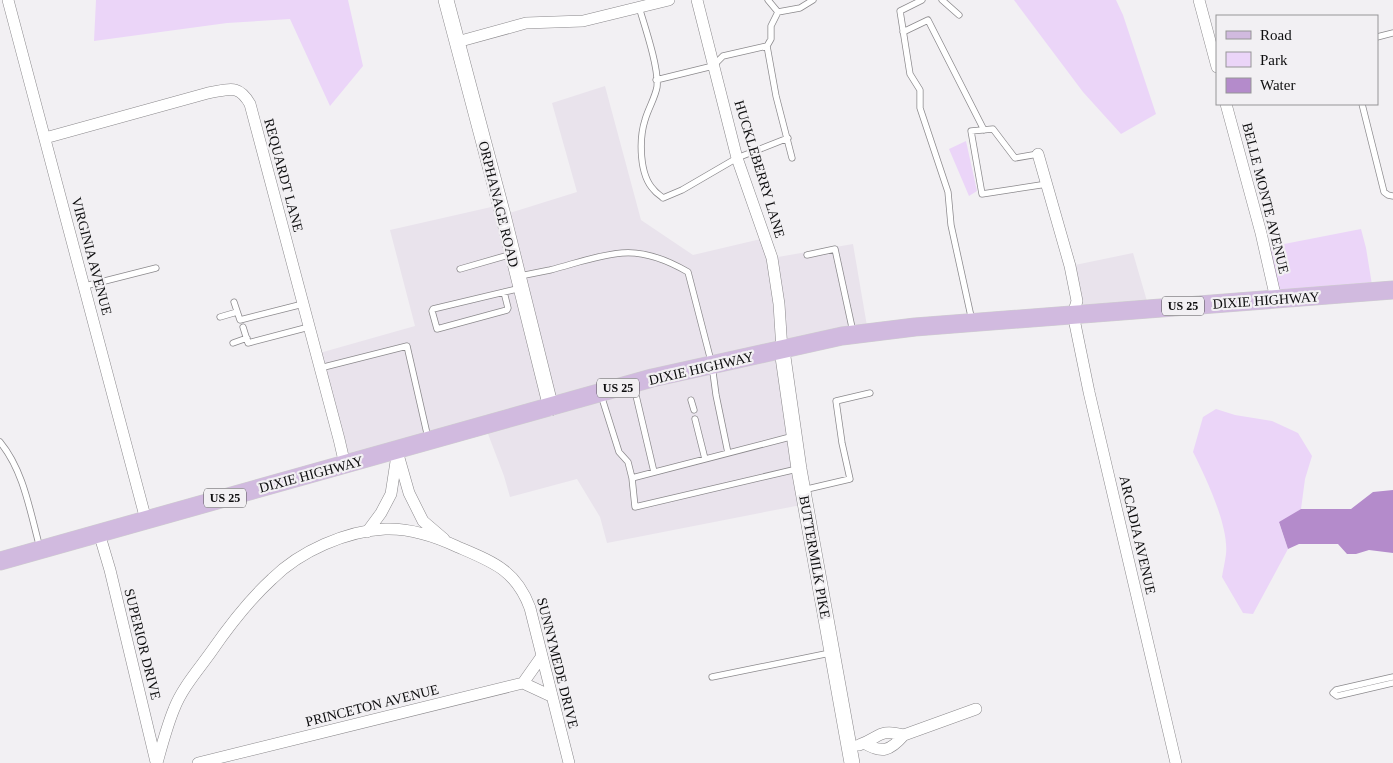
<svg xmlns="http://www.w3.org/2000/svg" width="1393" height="763" font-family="Georgia,serif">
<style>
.built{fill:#e9e3ec}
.green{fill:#ebd5f8}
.water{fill:#b48bcb}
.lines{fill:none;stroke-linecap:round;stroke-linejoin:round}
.service-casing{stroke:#8b898c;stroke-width:7}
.minor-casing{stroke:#8b898c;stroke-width:12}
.secondary-casing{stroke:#8b898c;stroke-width:16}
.primary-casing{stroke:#cfcfcf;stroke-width:19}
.service{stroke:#fff;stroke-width:5.5}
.minor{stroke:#fff;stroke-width:11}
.secondary{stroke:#fff;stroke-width:15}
.primary{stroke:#d1badf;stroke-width:18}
.labels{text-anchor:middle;stroke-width:4.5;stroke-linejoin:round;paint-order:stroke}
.shield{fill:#f2f0f3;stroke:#525153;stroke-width:1}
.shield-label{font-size:12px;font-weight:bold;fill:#0d0d0e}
.street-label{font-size:14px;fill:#0d0d0e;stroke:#f2f0f3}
</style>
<rect width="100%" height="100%" fill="#f2f0f3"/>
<path class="built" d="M605 86 641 220 693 255 765 238 772 258 853 244 868 332 782 350 806 504 607 543 600 517 577 479 510 497 504 476 485 426 345 465 316 354 415 326 390 230 500 205 503 215 577 192 552 103Z
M1133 253 1149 308 1073 314 1070 266Z"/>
<path class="green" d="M96 0H348L363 66 330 106 290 19 227 23 94 41Z
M1014 0H1116L1123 15 1156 114 1121 134 1083 92Z
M966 141 977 191 969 196 949 149Z
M1361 229 1366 248 1373 291 1276 299 1264 248Z
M1216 409 1235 415 1272 421 1298 433 1312 456 1305 479 1301 509 1279 523 1288 549 1253 614 1243 613 1222 577C1223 570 1225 562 1226 554 1229 526 1206 478 1193 452L1203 417Z"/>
<path class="water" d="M1393 490V553L1369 550 1356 554H1347L1338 544H1299L1288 549 1279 522 1301 509H1351L1373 492Z"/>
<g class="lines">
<g class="service-casing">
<path id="service" d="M922 0 900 11 910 74 920 90V108L948 192 951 225 972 321
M942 0 959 15
M639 7C645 27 659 68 657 87 655 98 648 109 645 120 639 139 639 175 654 190 656 193 660 195 663 198L682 190 737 158 788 138
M778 12 800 8 813 0
M903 32 928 20 984 130
M1377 37 1393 33
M767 46 776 96 792 158
M656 80 713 66 723 56 767 46 771 39V26L778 12 768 0
M1362 104 1384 192 1388 195 1393 196
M1038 154 1015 158 993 129 971 131 982 194 1047 184
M807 255 835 249 853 332
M460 269 512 254
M520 276C530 274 540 272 550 270 574 264 597 255 622 253 644 251 669 261 688 272L712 365 716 395 728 453
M85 286 156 268
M504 292 508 308 507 310 437 329 432 311 433 309 521 288
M234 302 240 320 303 304
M220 317 237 312
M243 327 248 343 309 327
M233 343 247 338
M320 368 407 346 428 438
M634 387 654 472
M601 395 619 452 628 462 632 478 635 507 797 469
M691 400 694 410
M695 419 705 459
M0 442C24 471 30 512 40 548
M632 478 794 436
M803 490 850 479 842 443 836 401 870 393
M712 677 830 653
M1393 677 1336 690 1333 693 1337 696 1393 683"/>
</g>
<g class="minor-casing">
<path id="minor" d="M8 0 146 520
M697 0 737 158 772 258 779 304 782 350
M1199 0 1217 67
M457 42 526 23 583 21 669 0
M1226 104 1261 233 1276 299
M45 138 208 93C228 90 238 83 250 104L339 439 345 465
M1038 154 1070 266 1077 301 1073 314 1089 392 1176 763
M397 451 409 493 423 521 444 539
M367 532 381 513 391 494 397 455
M99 533 110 570 156 762
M523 683 542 656
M864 743C882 754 890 751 904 735L976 709
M859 745C880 738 878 728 904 735
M157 763C162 745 167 726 174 709 182 688 199 669 211 652 229 626 249 600 272 579 300 551 346 531 385 529 409 528 437 537 458 547 493 562 516 570 530 608L569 763
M198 763 523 683 551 696"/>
</g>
<g class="secondary-casing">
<path id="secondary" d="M446 0 503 215 551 408
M782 350 799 469 852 763"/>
</g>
<g class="primary-casing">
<path id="primary" d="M0 561 652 378 842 336 915 327 1393 290"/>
</g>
<use href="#service" class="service"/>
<use href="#minor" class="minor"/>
<use href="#secondary" class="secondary"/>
<use href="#primary" class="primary"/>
</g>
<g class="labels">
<g class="shield">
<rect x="1162" y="296.5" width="42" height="19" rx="4"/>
<rect x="597" y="378.5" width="42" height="19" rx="4"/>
<rect x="204" y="488.5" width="42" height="19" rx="4"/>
</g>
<g class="shield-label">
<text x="1183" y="310">US 25</text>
<text x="618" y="392">US 25</text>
<text x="225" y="502">US 25</text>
</g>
<g class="street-label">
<text transform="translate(760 169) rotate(73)" y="5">HUCKLEBERRY LANE</text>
<text transform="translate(284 175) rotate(75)" y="5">REQUARDT LANE</text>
<text transform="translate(1266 198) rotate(76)" y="5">BELLE MONTE AVENUE</text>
<text transform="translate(499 204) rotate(76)" y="5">ORPHANAGE ROAD</text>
<text transform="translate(92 256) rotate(75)" y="5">VIRGINIA AVENUE</text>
<text transform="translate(1266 300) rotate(-4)" y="5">DIXIE HIGHWAY</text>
<text transform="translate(701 368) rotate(-13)" y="5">DIXIE HIGHWAY</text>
<text transform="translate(311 474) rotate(-15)" y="5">DIXIE HIGHWAY</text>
<text transform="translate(1138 535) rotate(77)" y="5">ARCADIA AVENUE</text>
<text transform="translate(815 557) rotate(80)" y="5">BUTTERMILK PIKE</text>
<text transform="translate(143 644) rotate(76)" y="5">SUPERIOR DRIVE</text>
<text transform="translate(558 663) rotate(76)" y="5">SUNNYMEDE DRIVE</text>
<text transform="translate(372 705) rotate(-14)" y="5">PRINCETON AVENUE</text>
</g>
</g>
<rect x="1216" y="15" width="162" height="90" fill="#f2f0f3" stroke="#969597"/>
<rect x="1226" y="31" width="25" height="8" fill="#d1badf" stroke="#969597"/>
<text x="1260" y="40" font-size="15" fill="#0d0d0e">Road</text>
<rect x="1226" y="52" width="25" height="15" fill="#ebd5f8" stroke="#969597"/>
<text x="1260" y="65" font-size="15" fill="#0d0d0e">Park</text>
<rect x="1226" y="78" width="25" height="15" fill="#b48bcb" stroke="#969597"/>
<text x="1260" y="90" font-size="15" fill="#0d0d0e">Water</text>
</svg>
